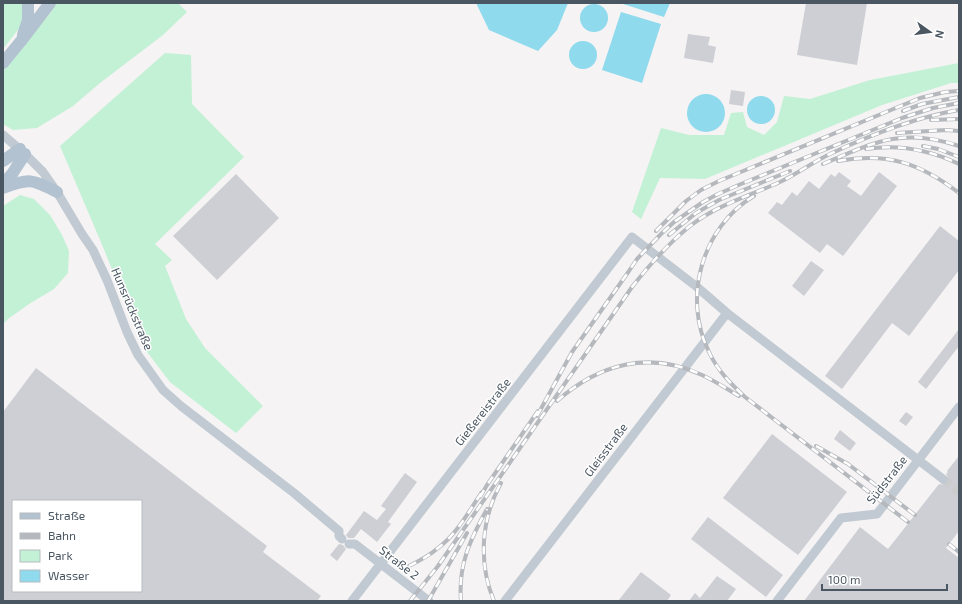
<svg xmlns="http://www.w3.org/2000/svg" width="962" height="604" font-family="'Exo 2',sans-serif">
<style>
.green{fill:#c3f1d5}
.water{fill:#90daee}
.building{fill:#cdcfd5;fill-rule:evenodd}
.lines{fill:none;stroke-linecap:round;stroke-linejoin:round}
.minor-tunnel{stroke:#caccce;stroke-width:9;stroke-dasharray:9 4.5;stroke-linecap:butt}
.minor{stroke:#c1cad2;stroke-width:9}
.major{stroke:#b3c2d1;stroke-width:12}
.rail-casing{stroke:#b5b8bd;stroke-width:4}
.rail{stroke:#fff;stroke-width:2.5;stroke-dasharray:8;stroke-linecap:butt}
.labels{text-anchor:middle;stroke-width:3;stroke-linejoin:round;paint-order:stroke}
.street-label{font-size:12px;fill:#4a5661;stroke:#fff}
</style>
<rect width="100%" height="100%" fill="#f5f3f3"/>
<path class="green" d="M3 3H25V21L3 49Z
M56 3H178L187 12 163 35 100 83 73 106 37 128 13 130 3 124V70L51 12Z
M165 53 191 55 192 104 244 157 155 244 172 260 165 266 186 319 205 348 263 406 236 433 170 382 144 348 103 247 60 146Z
M959 63V83H951L882 105 705 179 660 178 641 219 632 212 661 128 689 135H724L731 113 743 112 747 127 764 135 777 122 784 96 810 99 870 80Z
M20 195 34 199 50 215 62 235 69 251 68 273 54 289 29 304 8 319 3 324V206Z"/>
<path class="water" d="M476 3H568L557 30 538 51 489 30Z
M620 3H670L664 17Z
M580 18a14 14 0 1 1 28 0a14 14 0 1 1-28 0Z
M621 12 661 24 642 83 602 70Z
M569 55a14 14 0 1 1 28 0a14 14 0 1 1-28 0Z
M687 113a19 19 0 1 1 38 0a19 19 0 1 1-38 0Z
M747 110a14 14 0 1 1 28 0a14 14 0 1 1-28 0Z"/>
<path class="building" d="M806 3H867L857 65 797 55Z
M688 34 710 37 708 45 716 47 713 63 684 58Z
M731 90 745 92 743 106 729 104Z
M839 172 851 181 847 186 861 196 879 172 897 186 843 256 827 244 820 253 768 213 777 202 782 205 792 192 797 196 809 181 819 189 831 174 835 177Z
M236 174 279 218 217 280 173 236Z
M940 226 959 241V270L909 336 892 323 842 389 825 376Z
M811 261 824 270 804 296 792 286Z
M959 329V346L926 389 918 382Z
M36 368 267 546 263 552 321 596 317 601H3V412ZM13 501H141V591H13Z
M906 412 913 417 906 426 899 421Z
M840 430 856 443 850 451 834 439Z
M772 434 847 492 798 555 723 498Z
M959 456V531L946 548 959 558V601H804L860 527 888 549 939 484 945 485 948 482 949 479 946 474 948 472 947 471Z
M405 473 417 482 388 522 391 524 377 542 361 529 354 538H348L346 535 364 511 377 520 386 509 381 506Z
M708 517 783 575 766 597 691 539Z
M339 544 343 545 346 549 337 561 330 555Z
M641 572 671 595 667 601H618Z
M717 576 736 589 727 601H689L695 593 700 598Z"/>
<g class="lines">
<path class="minor-tunnel" d="M943 479 959 492"/>
<path class="minor" d="M3 135 25 154 43 172 57 192 82 234 93 250 107 280 127 332 138 355 163 390 181 406 294 493 339 531
M339 531V536L342 539
M349 544H355L429 601
M352 601 632 237 697 287 727 313 943 479
M505 601 727 313
M777 601 841 518 877 514 959 407"/>
<path class="major" d="M23 35 28 20V3
M3 63 21 41 50 3
M3 161 20 149
M3 184 12 174 25 154
M3 188C29 178 32 179 57 192"/>
<g class="rail-casing">
<path id="rail" d="M903 111 922 104 959 97
M931 120 959 119
M897 133 946 130 959 131
M923 146 938 149 959 157
M866 149C898 144 930 150 959 164
M838 161C887 152 920 163 959 193
M823 164C874 142 903 127 959 146
M754 196C702 227 682 298 709 352 717 370 731 384 745 397L908 522
M656 231 686 201 701 190 719 181 920 98 945 92 959 91
M669 235 696 213 719 200 790 171
M557 401C599 364 649 350 702 375 715 381 727 389 739 396
M537 416 572 352 629 271 637 259 661 234 674 222 703 202 718 194 741 184 902 118 933 108 959 103
M816 446 848 464 915 515
M480 497 487 485 538 411
M949 544 959 552
M409 566C419 561 429 556 438 548 457 534 469 511 482 492
M410 601 438 566 632 287C650 264 668 244 690 226 717 205 749 196 780 182 797 174 813 162 830 154 868 136 917 117 959 110
M428 601 467 533
M461 601C458 565 470 540 487 509
M494 601C478 563 481 519 501 483"/>
</g>
<use href="#rail" class="rail"/>
</g>
<g class="labels">
<g class="street-label">
<text transform="translate(132 309) rotate(67)" y="4">Hunsrückstraße</text>
<text transform="translate(483 412) rotate(-52)" y="4">Gießereistraße</text>
<text transform="translate(606 450) rotate(-53)" y="4">Gleisstraße</text>
<text transform="translate(887 480) rotate(-52)" y="4">Südstraße</text>
<text transform="translate(399 563) rotate(38)" y="4">Straße 2</text>
</g>
</g>
<rect width="962" height="604" fill="none" stroke="#4a5661" stroke-width="8"/>
<rect x="12" y="500" width="130" height="92" fill="#ffffff" stroke="#b7bbc0"/>
<rect x="20" y="513" width="20" height="6" fill="#b3c2d1" stroke="#b7bbc0"/>
<text x="48" y="520" font-size="12" fill="#4a5661">Straße</text>
<rect x="20" y="533" width="20" height="6" fill="#b5b8bd" stroke="#b7bbc0"/>
<text x="48" y="540" font-size="12" fill="#4a5661">Bahn</text>
<rect x="20" y="550" width="20" height="12" fill="#c3f1d5" stroke="#b7bbc0"/>
<text x="48" y="560" font-size="12" fill="#4a5661">Park</text>
<rect x="20" y="570" width="20" height="12" fill="#90daee" stroke="#b7bbc0"/>
<text x="48" y="580" font-size="12" fill="#4a5661">Wasser</text>
<g transform="translate(930 32) rotate(104)" stroke="#ffffff" stroke-width="3" paint-order="stroke">
<path d="M0-3L7 15L0 10L-7 15Z" fill="#4a5661"/>
<text y="-6" font-size="11" font-weight="bold" text-anchor="middle" fill="#4a5661">N</text>
</g>
<path d="M822 584v6h125v-6" fill="none" stroke="#4a5661" stroke-width="2"/>
<text x="828" y="584" font-size="12" fill="#4a5661" stroke="#ffffff" stroke-width="3" paint-order="stroke">100 m</text>
</svg>
